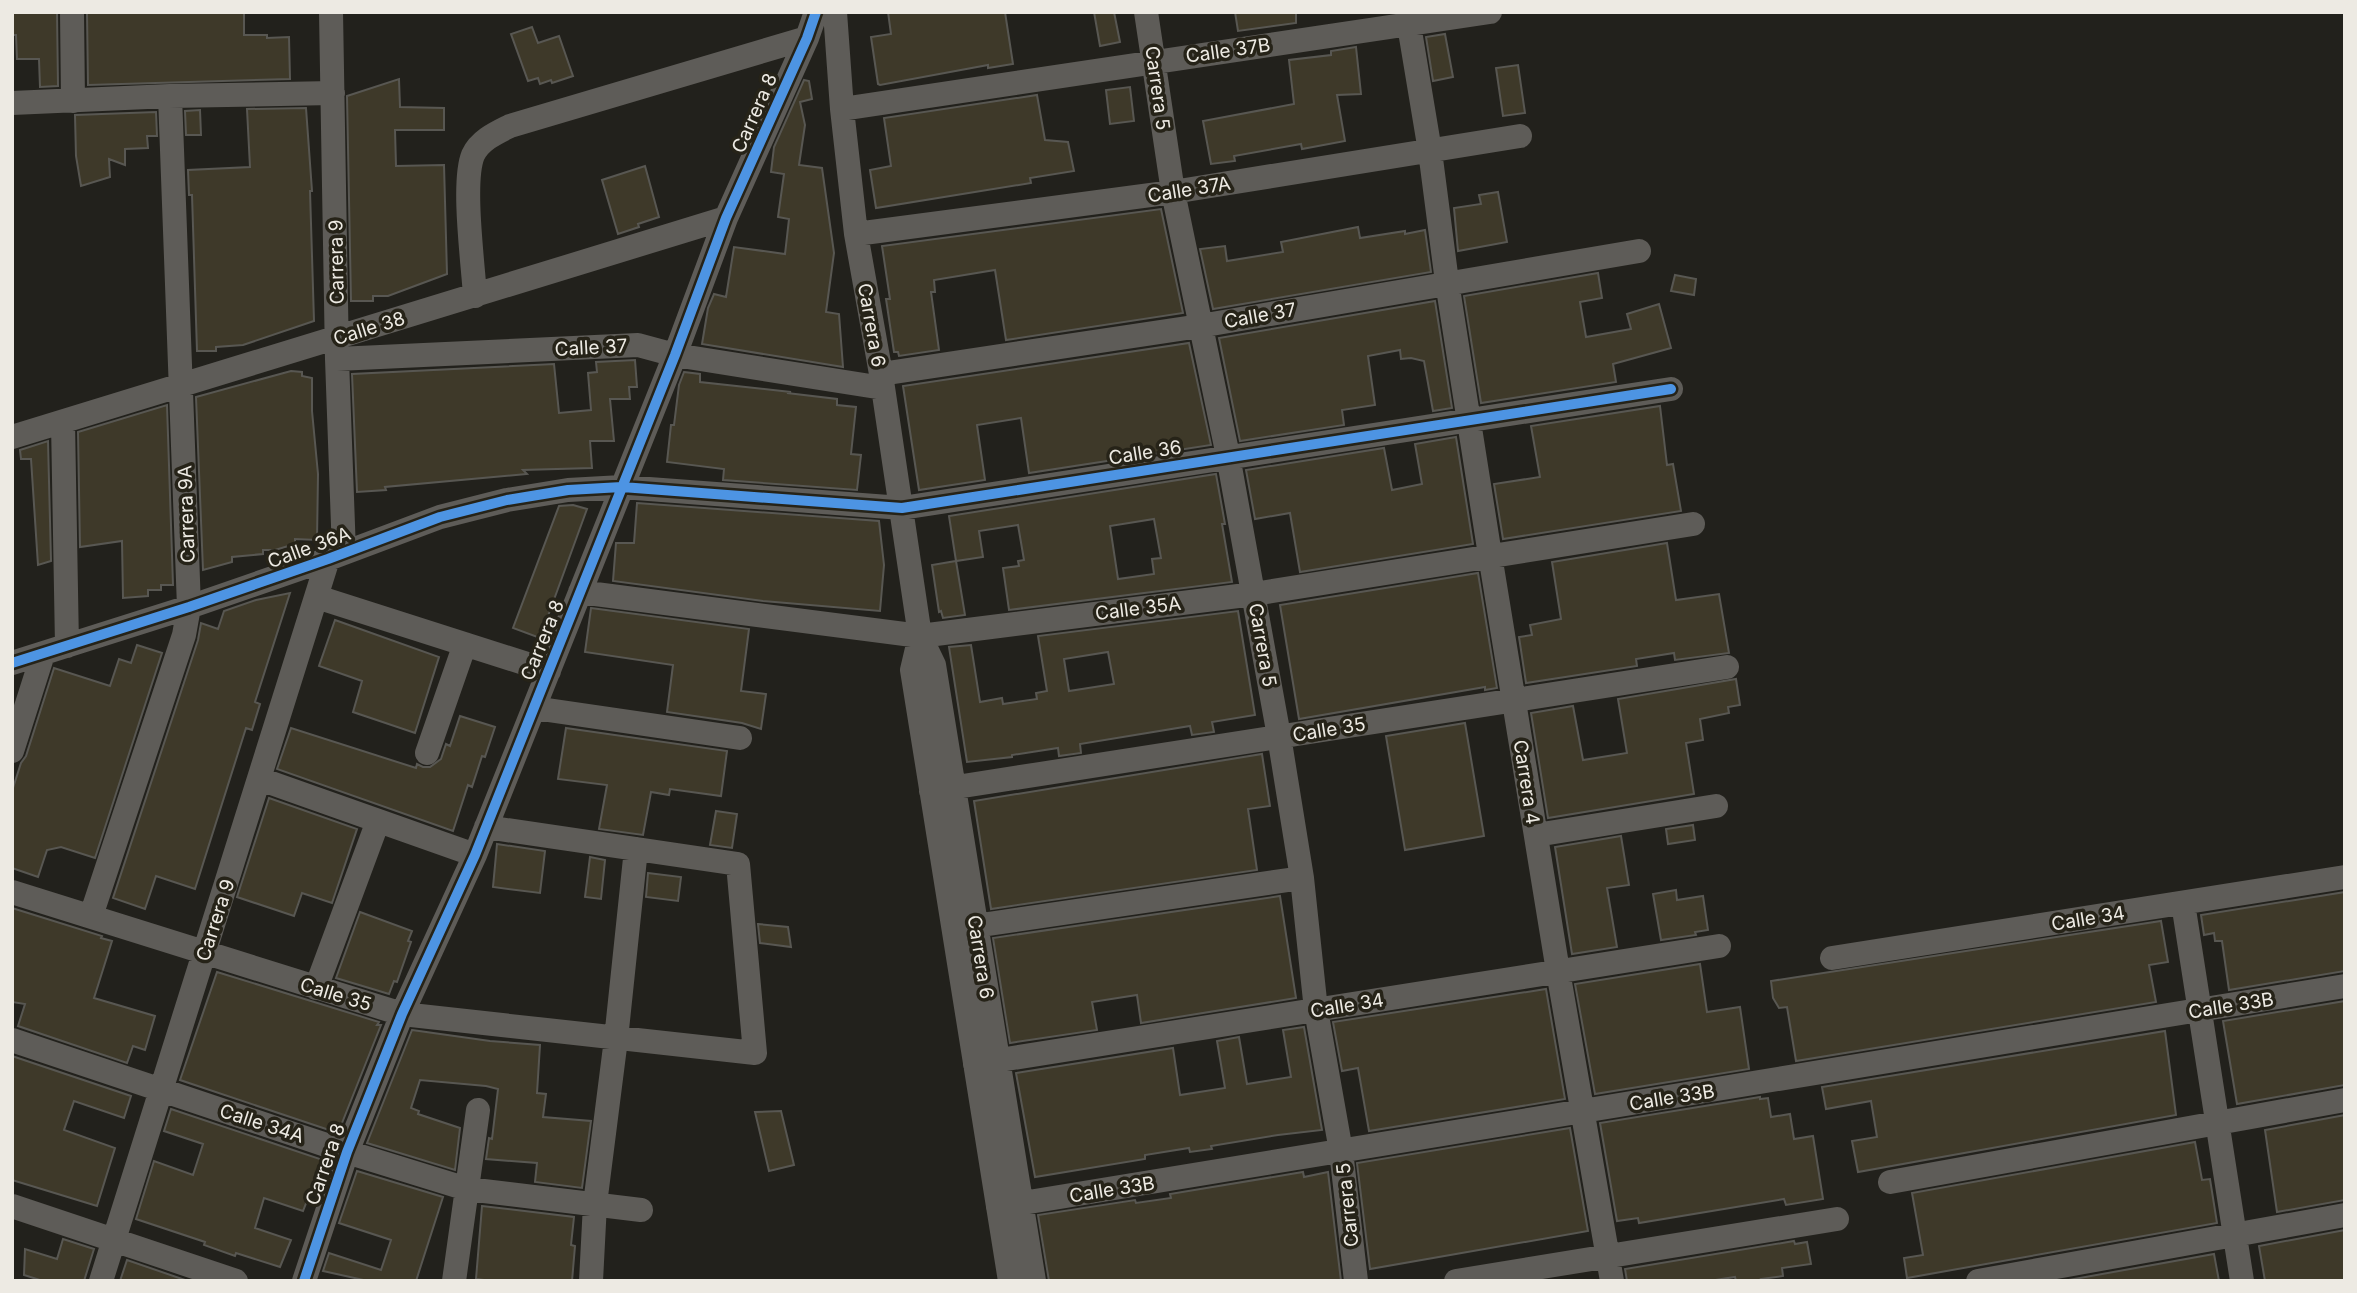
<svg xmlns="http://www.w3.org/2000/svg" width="2357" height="1293" font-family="Inter,sans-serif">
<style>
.building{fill:#3e3929;stroke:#585752;stroke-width:2;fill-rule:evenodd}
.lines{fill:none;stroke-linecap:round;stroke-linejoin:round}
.minor{stroke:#5e5c58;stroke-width:24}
.cycleway-casing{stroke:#262318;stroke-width:15}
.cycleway{stroke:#4d94e3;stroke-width:10}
.labels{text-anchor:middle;stroke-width:7;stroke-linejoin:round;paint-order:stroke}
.street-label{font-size:19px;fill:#edeae3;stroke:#262318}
</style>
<rect width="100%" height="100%" fill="#22211c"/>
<path class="building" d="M12 12H57L58 86 40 87 39 59H17L16 35H12Z
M87 12H244V35H267V38L289 37 290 79 88 85Z
M888 12H1005L1013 64 988 68V65L880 85 878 84 871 37 891 34Z
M1094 12H1114L1120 42 1100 46Z
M1235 12H1296V23L1238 31Z
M532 27 538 43 559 36 573 76 552 83 551 80 540 84 538 78 528 81 511 34Z
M1445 34 1453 77 1433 81 1426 37Z
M1356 47 1361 94 1337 95 1345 141 1302 149 1301 144 1234 156 1235 161 1211 164 1203 121 1294 104 1289 60 1331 55V51Z
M1518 65 1525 113 1503 116 1496 68Z
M399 79 400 107 444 108V130H395L396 166 444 165 447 274 388 296H373V301H351L347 96Z
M804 80 809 81 812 99 800 102 805 125 799 165 822 168 834 253 826 312 839 314 843 367 702 344 708 308 714 294 726 297 734 247 785 254 789 219 778 217 784 174 771 172 774 147Z
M1130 87 1134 121 1110 124 1106 90Z
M1037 95 1045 140 1068 142 1074 171 1030 178 1031 183 876 208 870 170 891 166 884 118Z
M306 108 312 191H310L314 321 243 345 216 347V351H197L192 195H189L188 170 250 167 247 109Z
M200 110 201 135H186L185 111Z
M156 112 157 136H147L148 148 125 149V165L109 159 110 177 81 186 76 156 75 115Z
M645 166 659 217 638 224 639 227 618 234 602 180Z
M1498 192 1507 242 1458 251 1454 208 1481 204 1479 195Z
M1161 209 1183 313 1006 340 995 270 934 280 935 292H931L939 350 899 356 898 352H894L886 299H890L882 246Z
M1358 227 1360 238 1405 231V234L1425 230 1431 272 1213 309 1200 249 1225 246 1227 261 1283 252 1281 242Z
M1598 273 1602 298 1580 302 1586 337 1631 329 1627 314 1659 304 1671 348 1613 364 1616 382 1481 403 1464 296Z
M1675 275 1696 279 1694 295 1671 291Z
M1435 301 1452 408 1433 411 1424 361 1411 358 1401 359 1400 350 1368 356 1375 405 1342 410 1344 425 1240 441 1219 338Z
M1189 343 1211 445 1029 473 1021 418 977 425 985 480 919 490 903 386Z
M635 360 637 387H629L630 399H610L614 441H590L592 468 523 470 527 474 385 487 386 490 357 492 352 374 554 364 559 413 591 410 588 373 597 372 596 362Z
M291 371 302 372V376L312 378V411L318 474 317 540 295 539V544L275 550H263V554L232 557V562L203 570 196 397Z
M684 372 700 374V382L791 392 787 393 837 399V405L856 407 851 454 861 455 857 490 723 480 724 469 667 462 671 425H674L679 385Z
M167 405 173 585H161V590H148V596L123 598 122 541 80 547 78 432Z
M1660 406 1667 465 1673 464 1681 511 1503 539 1494 484 1540 477 1531 426Z
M1456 437 1473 544 1300 572 1290 513 1255 519 1246 470 1384 448 1392 490 1422 484 1415 444Z
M48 441 51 561 38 565 31 459H21L20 450Z
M1216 474 1225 524H1222L1232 582 1009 610 1003 568 1019 566 1018 561 1024 560 1018 525 979 531 983 557 956 561 949 516ZM1154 519 1161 558 1152 559 1154 574 1118 579 1110 526Z
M637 503 879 521 884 565 880 611 763 601 613 581 616 543H634Z
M573 505 587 509 540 638 513 628 559 506Z
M1667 543 1676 600 1719 594 1729 653 1675 660 1674 653 1636 659 1637 666 1526 683 1519 637 1532 635 1530 625 1561 619 1552 562Z
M956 561 965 615 943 618 941 611 939 612 932 565Z
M1478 573 1497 688 1485 690V687L1299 719 1280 605Z
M290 593 255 702 260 704 252 730 246 728 195 889 156 876 145 909 113 898 198 640 201 623 218 629 224 611 256 600Z
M591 608 749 629 741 691 766 694 761 729 742 723 667 712 673 665 585 652Z
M1238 611 1255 715 1212 722 1214 732 1192 735 1190 726 1080 744 1081 753 1059 756 1058 748 1012 755V757L967 762 949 647 971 645 980 702 1002 698 1003 704 1037 699 1036 693 1047 691 1038 636ZM1108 652 1114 684 1069 691 1064 659Z
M335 620 439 657 415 733 353 712 362 681 319 666Z
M137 645 162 653 95 858 61 847 47 850 38 877 12 868V791L21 763 26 756 54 668 110 686 119 659 131 663Z
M1736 679 1740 705 1728 707 1729 713 1700 719 1703 740 1686 743 1694 794 1548 818 1531 713 1573 706 1583 760 1627 753 1618 699Z
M460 716 495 727 485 757 482 756 472 787 468 785 453 831 277 769 291 728 416 768 417 764 423 767H430L441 759 446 744 450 746Z
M1465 723 1484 836 1405 850 1386 736Z
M566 728 727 751 721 796 670 789 669 795 651 792 643 835 599 829 607 785 558 779Z
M1262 754 1270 806 1248 809 1257 870 991 909 974 801Z
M269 798 357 829 332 903 302 893 294 916 237 897Z
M716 811 737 814 732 848 710 845Z
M1693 825 1695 840 1668 844 1666 829Z
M1621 836 1629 885 1607 888 1617 947 1572 954 1555 847Z
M497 844 545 851 540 893 493 887Z
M590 857 605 860 601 899 585 897Z
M648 873 681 877 678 901 646 897Z
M1676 890 1677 900 1703 896 1708 930 1695 932 1696 935 1661 940 1653 894Z
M2345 892V971L2229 990 2222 941H2215L2214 933 2204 935 2201 915Z
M1280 896 1296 998 1141 1023 1137 995 1092 1002 1097 1030 1010 1043 993 938Z
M12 908 102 936 101 938 112 941 94 998 155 1016 145 1050 133 1046 127 1063 18 1026 25 1004 12 1002Z
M360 912 412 931 408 941 411 942 397 982 394 981 389 994 336 978Z
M2161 921 2168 962 2149 965 2156 1002 1796 1061 1787 1007 1779 1008 1773 998 1771 981Z
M758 924 788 927 791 947 760 943Z
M1700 964 1707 1012 1740 1007 1749 1069 1595 1094 1575 984Z
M217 972 379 1022 377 1025H381L338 1133 180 1080Z
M1546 989 1565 1099 1369 1131 1358 1068 1342 1071 1333 1022Z
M2345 1001V1085L2237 1104 2223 1021Z
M1304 1027 1322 1130 1278 1135 1211 1146 1212 1149 1190 1152 1189 1148 1145 1155V1159L1035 1177 1016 1073 1173 1048 1180 1095 1225 1088 1217 1041 1239 1037 1247 1084 1291 1077 1283 1030Z
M412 1030 490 1041 540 1045 537 1093 546 1094 543 1117 591 1121 582 1188 535 1182 537 1163 486 1159 489 1138 492 1139 498 1089 486 1086 420 1080 411 1108 419 1111 418 1114 460 1128 455 1170 367 1143Z
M2165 1031 2176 1115 1858 1172 1852 1141 1877 1137 1871 1101 1826 1109 1822 1087Z
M12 1056 131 1096 124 1118 74 1101 64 1130 115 1148 97 1206 12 1180Z
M1760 1097V1099L1768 1098 1771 1117 1790 1114 1794 1139 1813 1136 1823 1199 1786 1205 1784 1199 1639 1223 1638 1218 1617 1221 1600 1123Z
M171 1109 323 1160 303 1211 264 1198 255 1228 291 1240 280 1267 236 1253 235 1256 204 1245 205 1242 136 1219 154 1161 193 1175 203 1144 164 1131Z
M781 1111 794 1165 769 1171 755 1112Z
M2345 1115V1200L2277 1212 2265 1130Z
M1570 1128 1588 1231 1370 1269 1357 1163Z
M2195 1142 2202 1180 2210 1179 2217 1223 1907 1278 1904 1258 1923 1255 1912 1193Z
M357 1171 443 1197 416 1281H368L323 1271 329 1253 381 1270 391 1240 339 1223Z
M1303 1172 1304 1177 1328 1172 1341 1281H1049L1038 1215 1135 1200 1136 1203 1171 1198 1170 1194Z
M482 1206 574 1217 571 1245 575 1246 572 1281H492L476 1279Z
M2345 1230V1281H2265L2259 1246Z
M63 1239 94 1249 84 1281H43L24 1275 25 1249 57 1259Z
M1794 1241 1795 1244 1807 1242 1811 1264 1782 1268 1783 1276 1761 1279 1762 1281H1736L1735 1277 1709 1281H1627L1625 1269Z
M2214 1254 2219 1281H2063Z
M127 1260 185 1280V1281H120Z"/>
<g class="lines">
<path class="minor" d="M72 12 73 101
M331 12 337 359 344 553
M835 12 842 109 856 234 881 374 920 636 934 665 1034 1281
M1146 12 1173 192 1228 456 1279 736 1302 878 1316 1010 1341 1151 1356 1281
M1409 25 1430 151 1447 282 1490 555 1558 971 1612 1281
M12 103 170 96 333 93
M842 109 1490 12
M856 234 1173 192 1520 136
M475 296C473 263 462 182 473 155 480 140 496 133 510 126L807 38
M337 359 638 345 675 355 883 388
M881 374 1200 326 1639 251
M63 422 67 646
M12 437 726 218
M580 592 920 636 1254 594 1693 524
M317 597 549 671
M920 636 912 670 1010 1281
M12 663 189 607 328 559 440 517 507 500 568 490 622 487 902 508 1671 389
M534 708 740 738
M12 751 43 654
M427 753 465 644
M260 779 475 855
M931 791 1727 667
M1536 835 1716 806
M12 892 402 1014 755 1053 738 864 486 827
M2183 903 2242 1281
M91 916 184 635 189 607 170 96
M961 928 1302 878
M1832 958 2345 877
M316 988 378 821
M12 1040 347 1152 467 1189 641 1210
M975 1064 1719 946
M1890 1182 2345 1100
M12 1206 236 1281
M998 1207 2345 986
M101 1281 328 559
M304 1281 347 1152 402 1014 475 855 675 355 726 218 807 38 816 12
M454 1281 478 1110
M591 1281 595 1204 616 1039 636 849
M1456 1281 1837 1219
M1978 1281 2345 1215"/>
<g class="cycleway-casing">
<path id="cycleway" d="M12 663 189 607 328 559 440 517 507 500 568 490 622 487 902 508 1671 389
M304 1281 347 1152 402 1014 475 855 675 355 726 218 807 38 816 12"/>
</g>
<use href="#cycleway" class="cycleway"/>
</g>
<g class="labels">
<g class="street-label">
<text transform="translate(1228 50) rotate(-8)" y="7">Calle 37B</text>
<text transform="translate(1158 88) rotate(82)" y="7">Carrera 5</text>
<text transform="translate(754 113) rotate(-66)" y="7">Carrera 8</text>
<text transform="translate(1189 189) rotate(-9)" y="7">Calle 37A</text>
<text transform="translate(336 262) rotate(-91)" y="7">Carrera 9</text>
<text transform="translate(1260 315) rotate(-10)" y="7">Calle 37</text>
<text transform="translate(872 325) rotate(80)" y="7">Carrera 6</text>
<text transform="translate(369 328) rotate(-17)" y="7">Calle 38</text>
<text transform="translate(591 347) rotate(-3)" y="7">Calle 37</text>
<text transform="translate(1145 452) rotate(-9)" y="7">Calle 36</text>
<text transform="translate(186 514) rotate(-92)" y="7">Carrera 9A</text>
<text transform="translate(309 547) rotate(-20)" y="7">Calle 36A</text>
<text transform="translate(1138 608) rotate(-7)" y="7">Calle 35A</text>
<text transform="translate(542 640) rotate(-68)" y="7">Carrera 8</text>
<text transform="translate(1263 645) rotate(80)" y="7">Carrera 5</text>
<text transform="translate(1329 729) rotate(-9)" y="7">Calle 35</text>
<text transform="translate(1527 782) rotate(81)" y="7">Carrera 4</text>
<text transform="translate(2088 918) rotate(-9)" y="7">Calle 34</text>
<text transform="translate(215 920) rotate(-72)" y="7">Carrera 9</text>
<text transform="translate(981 957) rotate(81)" y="7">Carrera 6</text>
<text transform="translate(336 994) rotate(17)" y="7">Calle 35</text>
<text transform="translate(1347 1005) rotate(-9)" y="7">Calle 34</text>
<text transform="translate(2231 1005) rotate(-9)" y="7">Calle 33B</text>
<text transform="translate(1672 1097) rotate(-9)" y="7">Calle 33B</text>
<text transform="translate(262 1123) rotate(18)" y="7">Calle 34A</text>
<text transform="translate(325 1164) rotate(-71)" y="7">Carrera 8</text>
<text transform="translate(1112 1189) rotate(-9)" y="7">Calle 33B</text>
<text transform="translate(1347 1205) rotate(-96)" y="7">Carrera 5</text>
</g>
</g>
<rect width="2357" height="1293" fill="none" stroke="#edeae3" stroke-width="28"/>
</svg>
